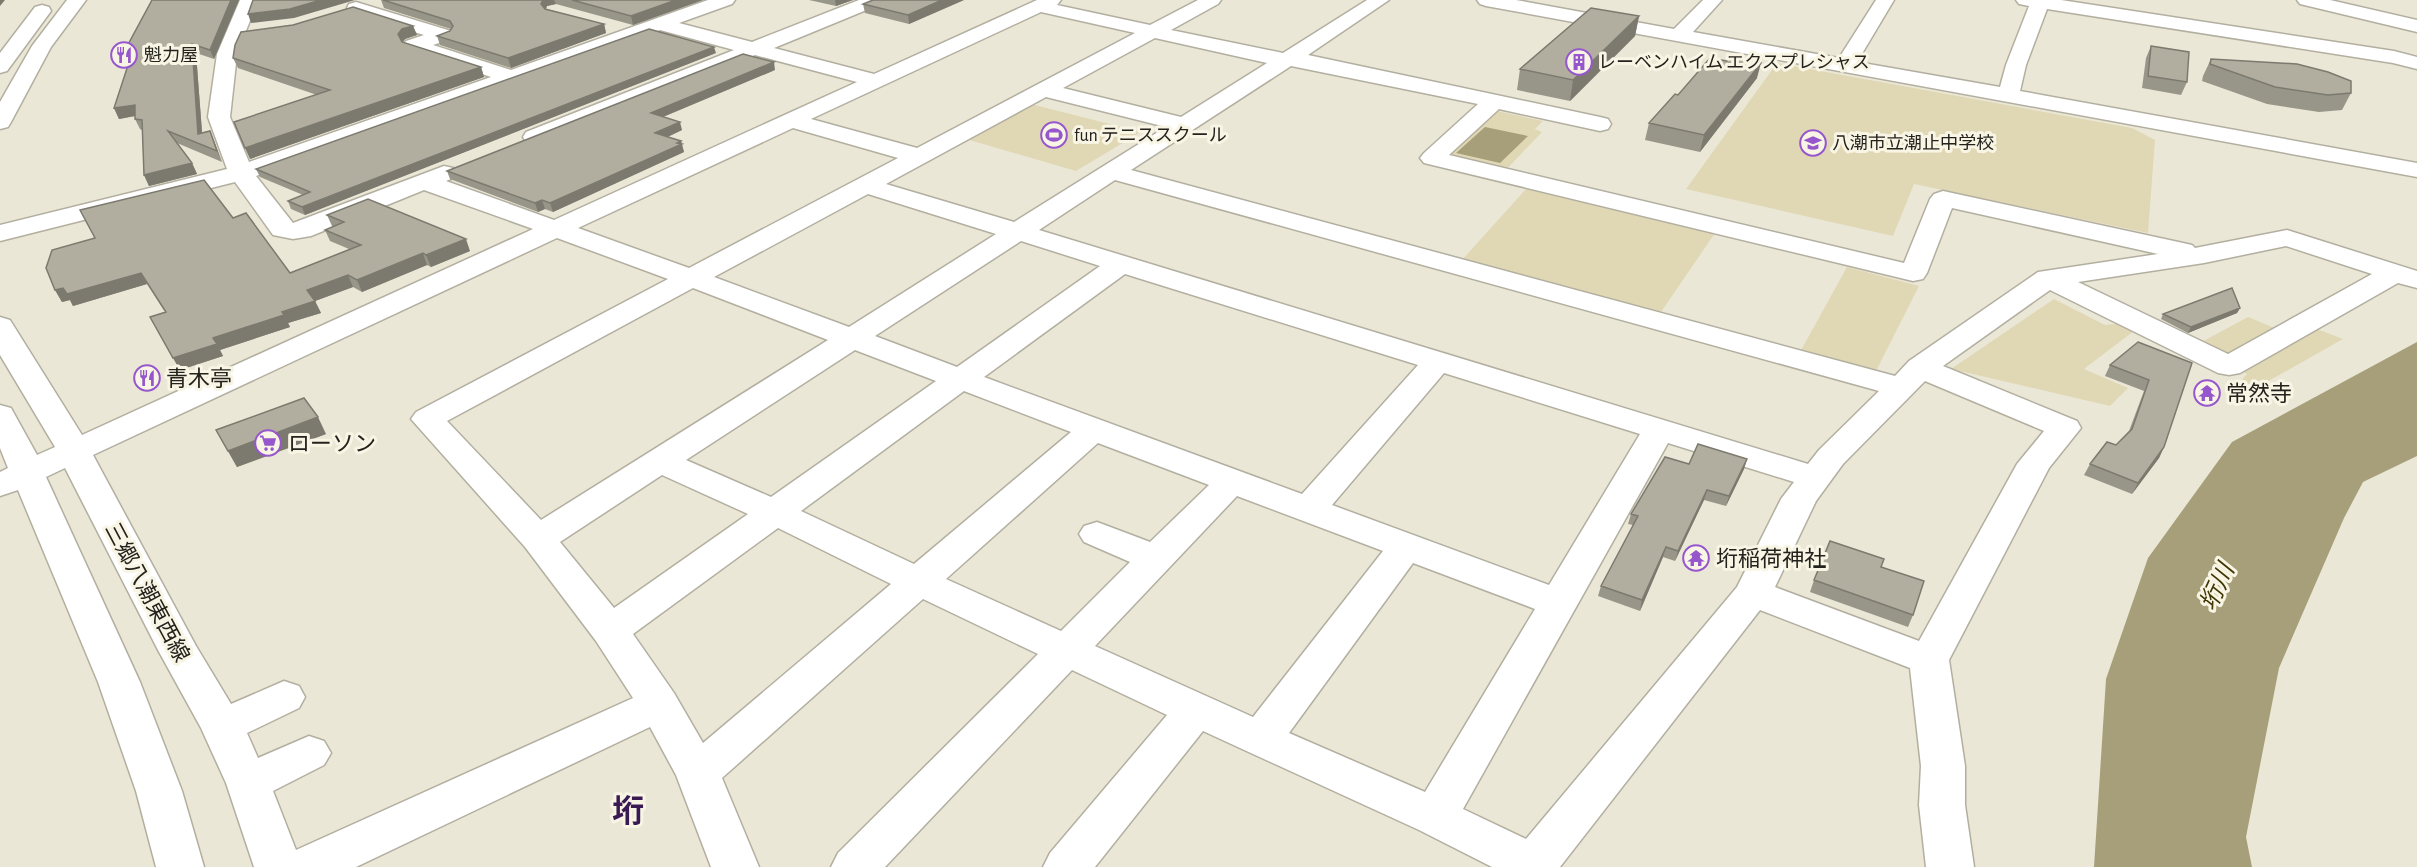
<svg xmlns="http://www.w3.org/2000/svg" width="2417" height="867" font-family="'Alegreya Sans','Noto Sans JP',sans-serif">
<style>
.green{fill:#e0d8b4}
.water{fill:#a79f7a}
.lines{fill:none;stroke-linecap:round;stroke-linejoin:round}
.minor-casing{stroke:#b3afa0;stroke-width:3}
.minor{fill:#fff;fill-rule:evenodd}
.wall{fill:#989689}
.shaded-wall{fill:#7c7a6f}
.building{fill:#b1ae9f;stroke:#7c7a6f;stroke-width:1.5}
.labels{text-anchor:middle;stroke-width:6;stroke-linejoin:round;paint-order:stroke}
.far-poi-label{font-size:18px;fill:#23221c;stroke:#f8f5e5;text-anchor:start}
.poi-label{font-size:22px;fill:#23221c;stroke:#f8f5e5;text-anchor:start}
.street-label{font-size:22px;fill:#23221c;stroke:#f8f5e5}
.water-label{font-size:24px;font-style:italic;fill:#413705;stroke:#f8f5e5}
.near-quarter-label{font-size:32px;font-weight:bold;fill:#391a52;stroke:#f8f5e5}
</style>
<rect width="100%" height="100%" fill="#ebe7d7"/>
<path class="green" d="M1777 63 2132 128 2155 140 2148 233 1914 184 1893 236 1686 189Z
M1031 104 1141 132 1076 171 966 139Z
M1492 110 1543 121 1535 129 1542 132 1504 172 1445 158Z
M1527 188 1715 233 1659 315 1461 261Z
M1847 267 1919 286 1875 373 1800 352Z
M2054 299 2105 325 2124 323 2134 331 2084 369 2128 388 2110 406 1951 369Z
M2248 317 2277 329 2225 358 2196 345Z
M2317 329 2343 339 2249 392 2236 386 2247 374 2243 372Z"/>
<path class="water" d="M1485 127 1528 136 1500 163 1456 153Z
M2417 342V456L2363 482 2344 518 2279 668 2246 837 2252 867H2094L2106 679 2148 558 2232 442Z"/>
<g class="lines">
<g class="minor-casing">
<path id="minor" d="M67 0H86L51 47 11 122 8 127 0 129V102L32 46Z
M240 0H258L237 54 230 117 249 162 491 77 406 49 403 45 406 41 424 35 349 12 347 8 349 4 356 2 451 31 454 35 451 39 433 45 511 70 708 0H735L732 4 679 23 752 42 859 0H884L881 4 774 48 874 74 1037 0H1061L1057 5 1150 25 1198 0H1221L1218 4 1171 30 1283 53 1367 0H1389L1308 55 1600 117 1608 119 1611 124 1608 129 1600 131 1499 109 1449 155 1904 263 1930 199 1934 194 1943 191 2183 243 2192 245 2195 248 2287 230 2417 271V288L2398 283 2240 373 2229 375 2218 373 2050 290 1943 366 2077 421 2081 428 2049 468 1949 660 1965 766V805L1974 867H1926L1919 805 1921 766 1910 668 1760 610 1560 867H1492L1419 830 1203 731 1095 867H1043L1050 853 1167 715 1072 670 885 867H831L838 853 1038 654 923 599 722 778 759 867H711L676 775 650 727 356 867H254L226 783 201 728 158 650 65 468 46 477 140 682 182 791 204 867H156L136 791 98 682 18 490 0 496V472L8 468 0 448V405L11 408 37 455 55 447 0 355V317L10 320 82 435 533 229 424 190 311 236 293 239 273 235 235 182 0 241V225L227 169 208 117 217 54ZM1041 12 1135 33 917 148 811 119ZM660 30 734 50 526 132 523 137 526 142 534 144 542 142 755 55 857 82 554 220 446 181 453 178 456 173 453 168 444 166 293 223 256 176ZM1155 38 1267 63 1181 117 1063 88ZM1291 66 1478 104 1424 153 1420 158 1424 163 1913 281 1923 279 1927 273 1952 208 2158 254 2038 272 1909 361 1895 376 1131 170ZM1046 97 1166 127 1014 222 886 184ZM793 128 898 158 689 268 578 228ZM1115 180 1879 391 1819 450 1808 464 1039 230ZM868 194 996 234 849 327 714 277ZM557 238 668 279 416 412 411 419 525 547 596 641 633 698 296 850 273 791 324 765 331 753 324 741 309 736 258 758 247 733 299 708 305 697 299 686 284 681 231 704 196 646 93 455ZM1021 241 1100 266 957 367 875 336ZM2286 246 2372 274 2228 354 2078 282 2204 263ZM1125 274 1418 365 1302 494 984 377ZM693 288 828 340 541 520 447 421ZM855 350 936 381 771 497 686 460ZM1444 373 1640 434 1549 585 1332 505ZM1925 381 2044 431 2017 464 1919 641 1775 587 1816 501 1843 464ZM964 391 1071 432 914 564 801 511ZM1098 443 1209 485 1150 542 1097 522 1084 526 1079 534 1084 542 1130 562 1061 631 946 579ZM1668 443 1794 482 1781 499 1737 587 1526 839 1463 809ZM662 475 748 514 614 608 560 542ZM1237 496 1383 551 1253 717 1095 646ZM778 528 891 584 703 743 674 693 633 634ZM1413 563 1535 609 1425 792 1289 733Z
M1477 0H1516L1674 29 1703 0H1722L1693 32 1839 58 1876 0H1894L1857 62 2000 87 2006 65 2029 6 2019 4 2016 0H2061L2394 51 2417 57V69L2393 63 2047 9 2026 65 2020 91 2417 163V177L1486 6 1480 4Z
M2297 0H2330L2417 20V32L2300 4Z
M42 5 49 7 51 11 7 71 0 73V53L35 7Z"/>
</g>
<use href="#minor" class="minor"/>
</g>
<path class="wall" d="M152 0H239L214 59 196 53 202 133 210 131 222 162 177 143 192 163 197 174 149 186 144 175 142 130 140 129 135 119V116L119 119 114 108 129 61H128L124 52Z
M381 0H703L633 25 556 4 547 6 546 9 604 24 606 33 511 68 440 45 437 36 450 31 451 29 384 8Z
M809 0H853L836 6Z
M873 0H964L909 24 865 13 863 4Z
M1639 16 1635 36 1570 101 1517 90 1520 69Z
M293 25 413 26 417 35 405 39 403 42 481 67 484 77 250 159 317 95 238 68 233 58Z
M2151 46 2187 82 2181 95 2142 88 2146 58Z
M716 53 305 215 291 209 288 201 303 195 260 177 256 169Z
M2211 59 2351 93 2342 110 2319 112 2267 104 2202 81 2203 76Z
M1727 61 1757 78 1700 152 1645 140 1649 123 1678 95Z
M775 70 663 117 682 130 668 137 681 141 684 152 553 212 545 209 538 212 450 179 447 171Z
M327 215 470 251 431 267 427 265 362 292 353 287 315 301 321 313 288 323 290 327 220 350 223 356 180 370 150 317 165 312 147 284 73 306 70 300 62 302 55 290 233 218 290 273 349 249 330 241 325 230 333 227 332 226Z
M2240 308 2237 313 2188 333 2161 319 2163 314Z
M2192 363 2164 447 2159 458 2132 494 2084 475 2090 464 2116 445 2129 431 2144 391 2105 376 2110 365Z
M216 430 326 434 237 467Z
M1747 459 1744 469 1726 506 1704 500 1675 561 1663 557 1640 611 1598 596 1601 586 1633 525 1628 524 1631 514 1689 464Z
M1814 580 1913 615 1908 627 1810 592Z"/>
<path class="shaded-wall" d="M0 0H5L0 6Z
M231 0H239L214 59 210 50Z
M321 0H355L294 18 251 23 248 14Z
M543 0H554L556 4 547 6 544 13 541 4Z
M676 0H703L633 25 631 16Z
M835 0H853L836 6Z
M942 0H964L909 24 908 15Z
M1639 16 1635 36 1570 101 1573 80Z
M604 24 606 33 511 68 508 58Z
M413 26 417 35 405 39 401 44 398 34 402 29Z
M192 44 196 53 203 145 198 134Z
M714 47 716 53 305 215 302 207Z
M133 50 137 60 128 61 124 52Z
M774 62 775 70 653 121 651 113Z
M1761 63 1757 78 1700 152 1704 135Z
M481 67 484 77 250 159 245 148Z
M135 105 140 115 119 119 114 108Z
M680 122 682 130 658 141 655 133Z
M210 131 214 141 222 162 217 151Z
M681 141 684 152 553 212 550 203Z
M192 163 197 174 149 186 144 175Z
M542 200 545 209 538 212 535 203Z
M466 239 470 251 431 267 426 255Z
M423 253 427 265 362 292 357 280Z
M141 273 147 284 73 306 70 300 62 302 55 290Z
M348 275 353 287 315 301 321 313 288 323 290 327 220 350 223 356 180 370 173 358 213 338 282 312 307 290Z
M2240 308 2237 313 2188 333 2191 327Z
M318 417 326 434 237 467 228 451Z
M2164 447 2159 458 2132 494 2138 483Z
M1747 459 1744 469 1726 506 1729 496Z
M1707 490 1704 500 1675 561 1678 551Z
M1666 547 1663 557 1640 611 1642 600Z"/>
<path class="building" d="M152 0H231L210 50 192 44 198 134 210 131 217 151 168 131 192 163 144 175 142 120 135 119V105L114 108 133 50 124 52Z
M253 0H321L290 9 248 14Z
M383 0H543L541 4 545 9 604 24 508 58 437 36 450 31 453 26 450 21Z
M572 0H676L631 16Z
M873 0H942L908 15 863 4Z
M353 7 413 26 402 29 398 34 402 42 481 67 245 148 234 122 330 90 233 58 235 45 241 32 293 25Z
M1591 8 1639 16 1573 80 1520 69Z
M649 29 714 47 302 207 288 201 310 192 256 169Z
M2151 46 2189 52 2187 82 2148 76Z
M743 54 774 62 651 113 680 122 655 133 681 141 677 143 682 144 550 203 542 200 535 203 447 171Z
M1731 57 1761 63 1704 135 1649 123 1675 94 1678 95 1710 58 1727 61Z
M2211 59 2297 64 2328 72 2351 81V93L2328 95 2275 87 2210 64Z
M204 180 233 218 246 213 290 273 361 245 325 230 344 222 327 215 368 199 466 239 426 255 423 253 357 280 348 275 307 290 315 301 282 312 284 315 213 338 217 344 173 358 150 317 166 312 141 273 67 294 63 288 55 290 46 268 52 250 95 238 80 210Z
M2232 288 2240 308 2191 327 2163 314Z
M2138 342 2192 363 2164 447 2138 483 2090 464 2107 442 2116 445 2132 429 2149 380 2110 365Z
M304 398 318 417 228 451 216 430Z
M1698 444 1747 459 1729 496 1707 490 1678 551 1666 547 1642 600 1601 586 1638 516 1631 514 1665 457 1689 464Z
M1830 541 1884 559 1881 567 1924 581 1913 615 1814 580Z"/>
<defs>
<g id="restaurant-ring" transform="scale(1.35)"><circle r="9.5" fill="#f8f5e5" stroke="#9657cd" stroke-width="1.5"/><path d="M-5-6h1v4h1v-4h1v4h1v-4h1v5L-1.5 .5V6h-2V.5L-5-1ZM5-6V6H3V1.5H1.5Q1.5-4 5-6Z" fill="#9657cd"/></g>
<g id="building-ring" transform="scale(1.35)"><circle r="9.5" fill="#f8f5e5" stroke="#9657cd" stroke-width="1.5"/><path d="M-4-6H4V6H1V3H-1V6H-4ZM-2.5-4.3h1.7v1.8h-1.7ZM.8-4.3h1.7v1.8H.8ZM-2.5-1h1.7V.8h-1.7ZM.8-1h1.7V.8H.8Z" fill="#9657cd"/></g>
<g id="stadium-ring" transform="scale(1.35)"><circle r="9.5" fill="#f8f5e5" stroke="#9657cd" stroke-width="1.5"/><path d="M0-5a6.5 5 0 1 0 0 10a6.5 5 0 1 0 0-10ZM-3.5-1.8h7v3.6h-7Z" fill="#9657cd"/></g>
<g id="school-ring" transform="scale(1.35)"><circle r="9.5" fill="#f8f5e5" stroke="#9657cd" stroke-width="1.5"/><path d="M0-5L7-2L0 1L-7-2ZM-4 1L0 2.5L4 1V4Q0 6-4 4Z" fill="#9657cd"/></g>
<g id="temple-ring" transform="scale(1.35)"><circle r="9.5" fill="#f8f5e5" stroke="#9657cd" stroke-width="1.5"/><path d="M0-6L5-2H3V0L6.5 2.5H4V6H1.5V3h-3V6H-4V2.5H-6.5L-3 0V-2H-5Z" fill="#9657cd"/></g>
<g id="supermarket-ring" transform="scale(1.35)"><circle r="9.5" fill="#f8f5e5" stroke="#9657cd" stroke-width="1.5"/><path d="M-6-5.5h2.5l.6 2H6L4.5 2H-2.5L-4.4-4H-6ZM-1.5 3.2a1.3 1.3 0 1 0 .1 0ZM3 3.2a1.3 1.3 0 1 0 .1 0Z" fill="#9657cd"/></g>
</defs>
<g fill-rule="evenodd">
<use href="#restaurant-ring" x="124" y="55"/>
<use href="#building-ring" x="1579" y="62"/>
<use href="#stadium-ring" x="1054" y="135"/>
<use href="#school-ring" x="1813" y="143"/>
<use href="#restaurant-ring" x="147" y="378"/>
<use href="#temple-ring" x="2207" y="393"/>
<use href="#supermarket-ring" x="268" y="443"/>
<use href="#temple-ring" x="1696" y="558"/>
</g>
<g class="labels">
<g class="far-poi-label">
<text x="144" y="61">魁力屋</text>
<text x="1598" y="68">レーベンハイム エクスプレシャス</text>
<text x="1074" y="141">fun テニススクール</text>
<text x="1832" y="149">八潮市立潮止中学校</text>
</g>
<g class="poi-label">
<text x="166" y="386">青木亭</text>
<text x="2226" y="401">常然寺</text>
<text x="288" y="451">ローソン</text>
<text x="1716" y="566">垳稲荷神社</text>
</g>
<g class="street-label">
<text transform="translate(148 592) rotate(62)" y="8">三郷八潮東西線</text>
</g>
<g class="water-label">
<text transform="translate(2217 587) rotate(-65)" y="8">垳川</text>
</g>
<g class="near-quarter-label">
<text x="628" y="822">垳</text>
</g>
</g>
</svg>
